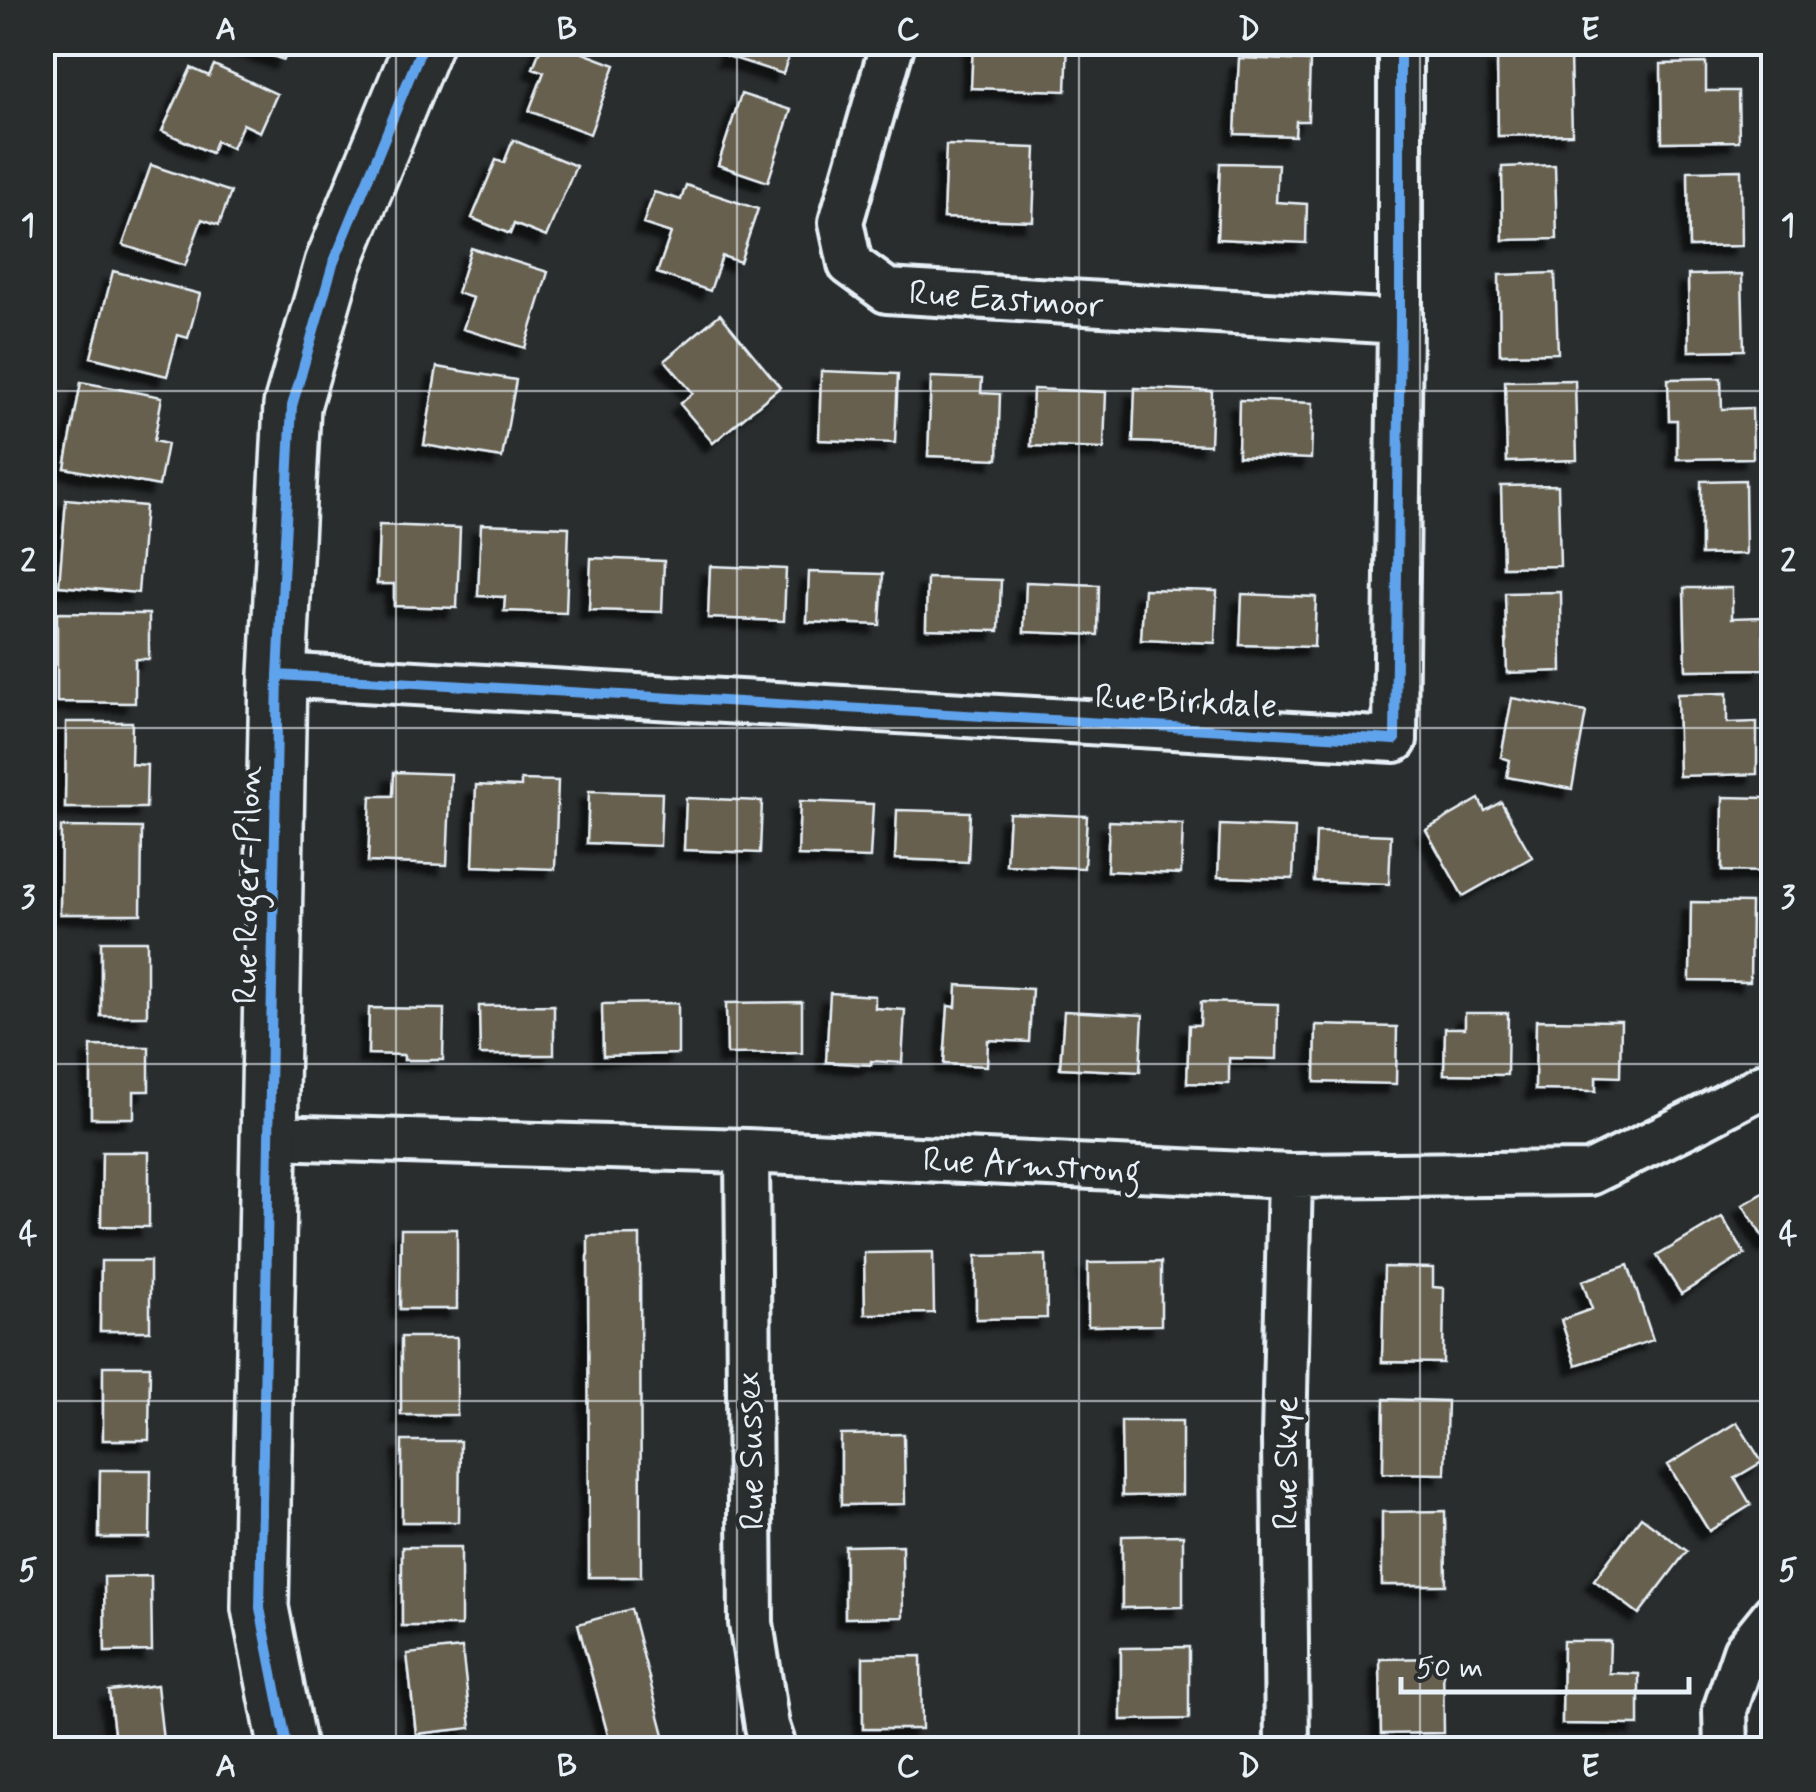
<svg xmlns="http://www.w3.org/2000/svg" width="1816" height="1792" font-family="Mynerve,sans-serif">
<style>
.building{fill:#67604f;stroke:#e8f1f8;stroke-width:2.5;filter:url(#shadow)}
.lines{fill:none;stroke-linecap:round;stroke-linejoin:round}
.street-casing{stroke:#e8f1f8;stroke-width:50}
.secondary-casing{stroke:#e8f1f8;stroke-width:62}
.street{stroke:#2a2d2e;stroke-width:42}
.secondary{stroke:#2a2d2e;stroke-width:55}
.cycleway-casing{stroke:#2a2d2e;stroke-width:16}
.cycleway{stroke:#60a3ed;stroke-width:10}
.grid{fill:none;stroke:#e8f1f8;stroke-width:2.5;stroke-opacity:0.55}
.labels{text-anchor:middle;stroke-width:9;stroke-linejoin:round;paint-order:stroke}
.street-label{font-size:35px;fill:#e8f1f8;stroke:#2a2d2e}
.neatline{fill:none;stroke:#e8f1f8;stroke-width:4}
.grid-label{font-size:32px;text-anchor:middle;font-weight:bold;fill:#e8f1f8}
</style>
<defs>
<filter id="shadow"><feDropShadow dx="-9" dy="9" stdDeviation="2.5" flood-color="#0009"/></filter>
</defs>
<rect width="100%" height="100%" fill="#2a2d2e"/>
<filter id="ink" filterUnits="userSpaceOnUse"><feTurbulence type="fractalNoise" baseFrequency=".01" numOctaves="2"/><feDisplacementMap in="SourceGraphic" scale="20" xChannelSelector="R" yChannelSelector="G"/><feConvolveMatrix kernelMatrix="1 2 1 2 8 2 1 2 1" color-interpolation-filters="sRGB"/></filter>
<g filter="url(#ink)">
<path class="building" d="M232 42H290L284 60Z
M543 42H585L586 43 583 53 615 65 590 134 529 111 544 72 533 68Z
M732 42H793L783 74 727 56Z
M1008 42H1068L1066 91 971 88 973 43Z
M1570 55 1572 134 1498 136 1497 57Z
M1239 58 1310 61 1308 121H1296L1295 136 1235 134Z
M1706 63V91H1738L1739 141 1662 142 1661 64Z
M214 65 277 94 260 132 243 124 232 148 216 141 211 153 162 131 191 68 209 76Z
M741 94 791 110 768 182 718 165Z
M513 140 576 166 546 237 514 224 510 234 472 218 496 160 504 163Z
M946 145 1036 148 1033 221 943 218Z
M1220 163 1278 164 1276 202 1307 204 1306 243 1217 239Z
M151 165 231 192 219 225 202 219 185 266 123 245Z
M1555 165 1557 239 1503 240 1502 167Z
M1741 170 1742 246 1689 247 1688 171Z
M686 185 758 209 740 262 722 256 710 291 657 273 671 233 643 224 654 192 681 200Z
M471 248 548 272 525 348 463 329 473 298 457 293Z
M113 271 200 294 188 338 178 335 167 376 91 357Z
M1555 273 1558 353 1500 354 1499 275Z
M1742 274 1744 350 1689 351 1688 275Z
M720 314 780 387 713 443 680 404 693 393 665 360Z
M437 367 516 380 502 458 424 445Z
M821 371 898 374 895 443 819 440Z
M931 377 982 379 981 393 1000 394 998 459 928 456Z
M1721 378 1722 409 1752 408 1753 458 1677 459V420H1669L1668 379Z
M1575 380 1577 460 1507 462 1505 381Z
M81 382 162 397 154 441 167 444 159 486 65 468Z
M1135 388 1212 391 1210 445 1133 442Z
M1033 389 1106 392 1104 449 1031 446Z
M1239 400 1313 403 1311 459 1238 456Z
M1745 480 1746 554 1701 555V481Z
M1558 485 1560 566 1503 567 1501 486Z
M66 499 145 506 138 593 59 586Z
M481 524 569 527 566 613 504 611 505 597 478 596Z
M379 525 460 528 457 608 394 606V584H377Z
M591 558 664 561 662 612 589 610Z
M710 566 786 569 784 621 708 618Z
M809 572 883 574 880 625 807 622Z
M927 578 1001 580 999 631 926 629Z
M1026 582 1099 585 1098 635 1024 632Z
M1684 588H1732V618L1763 617 1764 669 1686 670Z
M1144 589 1217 591 1215 643 1141 640Z
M1561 592 1562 671 1507 673 1505 593Z
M1242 594 1316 597 1314 647 1240 645Z
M57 613 149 614V659H135V703L57 702Z
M1727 693V723L1757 722V774L1679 776 1677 694Z
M1512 698 1586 712 1572 789 1507 777 1510 760 1501 757Z
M66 722H132L131 764 147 765 146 808H65Z
M394 772 451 774 447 865 368 862 371 796H393Z
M521 780 558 781 555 869 473 866 476 785 521 787Z
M589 791 662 793 660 846 587 843Z
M1723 797 1769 798 1768 872 1722 871Z
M686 798 762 801 760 853 684 850Z
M1479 799 1485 811 1501 802 1532 857 1463 896 1426 830Z
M800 801 873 804 870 858 798 856Z
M897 810 970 812 968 862 895 859Z
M1009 813 1087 816 1084 868 1006 865Z
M1109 821 1183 824 1181 874 1107 871Z
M1220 825 1295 828 1293 879 1218 877Z
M61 827 142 828 141 914H60Z
M1316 832 1391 835 1389 884 1314 881Z
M1691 902 1751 903 1750 982 1690 981Z
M101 941H147V1016H101Z
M957 985 1032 989 1029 1042 988 1040 987 1066 944 1064 948 1006 956 1007Z
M830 993 875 996V1008L905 1010 902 1063 871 1061V1065L826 1062Z
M802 1002V1053L727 1054 726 1003Z
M1201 1002 1278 1004 1277 1059 1229 1058V1084L1187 1083 1189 1025H1200Z
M678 1003V1054L603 1056 602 1004Z
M554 1005V1055H480L479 1006Z
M369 1008 444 1009 443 1060H404V1055L368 1054Z
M1064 1011 1143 1015 1140 1072 1060 1068Z
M1465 1013H1508L1507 1075 1444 1074 1445 1028H1465Z
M1536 1020 1621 1021 1620 1077 1596 1076V1091L1535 1090Z
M1316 1025 1397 1027 1396 1084 1315 1082Z
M91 1046 149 1047V1091H134V1118H91Z
M102 1152H149V1227L101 1226Z
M1774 1187V1240L1767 1244 1743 1205Z
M1722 1217 1745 1254 1681 1294 1657 1256Z
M401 1229H457V1309H400Z
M640 1235 641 1577H589L588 1236Z
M933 1252 934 1313 865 1314 864 1253Z
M1046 1255 1047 1318 976 1319V1256Z
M101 1261H150V1331H100Z
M1161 1262V1325L1088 1326V1263Z
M1628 1265 1653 1340 1576 1365 1561 1320 1592 1309 1582 1281Z
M1384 1267 1433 1268V1287L1444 1288 1443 1363 1382 1362Z
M401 1337H457V1415H401Z
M103 1366H150L149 1440H103Z
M1384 1399 1447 1401 1445 1474 1383 1473Z
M1121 1421H1182V1495L1122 1496Z
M1737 1422 1762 1462 1735 1478 1751 1505 1709 1531 1668 1465Z
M904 1434 905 1504 841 1505V1435Z
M402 1441H460L459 1522H402Z
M100 1470H151L150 1538H99Z
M1445 1511 1446 1585H1382V1512Z
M1641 1517 1687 1551 1639 1614 1594 1580Z
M1183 1535V1607L1122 1608V1536Z
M902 1545 903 1617 845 1618V1546Z
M402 1547H461V1626H402Z
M151 1576 152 1651 105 1652 104 1577Z
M631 1609 668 1750H612L578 1624Z
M1563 1641H1610L1609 1673 1639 1674V1725L1562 1724Z
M1189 1647V1719L1121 1720V1648Z
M462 1648 471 1728 416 1734 407 1654Z
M921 1656 922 1729H863V1657Z
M1443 1658 1444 1733 1381 1734 1380 1659Z
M157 1685 164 1750H116L109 1691Z"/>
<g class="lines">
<g class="street-casing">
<path id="street" d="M893 42 841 222 850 264 887 291 1400 322
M278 675 1395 740 1400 322V42
M270 1137 747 1151 1290 1176 1590 1173 1698 1120 1774 1080
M747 1151 751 1623 767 1726 775 1750
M1287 1750 1284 1438 1290 1176
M1726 1750 1725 1710 1745 1651 1774 1615"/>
</g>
<g class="secondary-casing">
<path id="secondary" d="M288 1750 260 1608 278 675 292 406 333 264 424 42"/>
</g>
<use href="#street" class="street"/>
<use href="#secondary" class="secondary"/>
<g class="cycleway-casing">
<path id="cycleway" d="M278 675 1395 740 1400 322V42
M288 1750 260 1608 278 675 292 406 333 264 424 42"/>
</g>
<use href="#cycleway" class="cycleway"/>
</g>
</g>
<path class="grid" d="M396 42V1750M737 42V1750M1079 42V1750M1420 42V1750M42 391H1774M42 728H1774M42 1064H1774M42 1401H1774"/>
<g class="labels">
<g class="street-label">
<text transform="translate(1006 298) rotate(4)" y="12">Rue Eastmoor</text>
<text transform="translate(1186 700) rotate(3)" y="12">Rue Birkdale</text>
<text transform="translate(246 885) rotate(-89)" y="12">Rue Roger-Pilon</text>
<text transform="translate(1032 1164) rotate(3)" y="12">Rue Armstrong</text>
<text transform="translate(750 1451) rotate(-91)" y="12">Rue Sussex</text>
<text transform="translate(1285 1463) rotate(-90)" y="12">Rue Skye</text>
</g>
</g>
<rect width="1816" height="1792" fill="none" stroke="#2a2d2e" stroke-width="110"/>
<path d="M1401 1677v15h288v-15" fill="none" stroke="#e8f1f8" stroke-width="5"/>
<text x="1416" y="1677" font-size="30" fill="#e8f1f8" stroke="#2a2d2e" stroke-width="8" paint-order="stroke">50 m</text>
<rect x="55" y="55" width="1706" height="1682" class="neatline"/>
<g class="grid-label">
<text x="226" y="39">A</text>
<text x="567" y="39">B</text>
<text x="908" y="39">C</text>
<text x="1249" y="39">D</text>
<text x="1590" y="39">E</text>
<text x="28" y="235">1</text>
<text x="1788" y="235">1</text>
<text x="28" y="571">2</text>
<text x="1788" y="571">2</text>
<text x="28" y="907">3</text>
<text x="1788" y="907">3</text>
<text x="28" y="1244">4</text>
<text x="1788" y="1244">4</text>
<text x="28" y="1580">5</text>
<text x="1788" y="1580">5</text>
<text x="226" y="1776">A</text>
<text x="567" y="1776">B</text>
<text x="908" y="1776">C</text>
<text x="1249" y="1776">D</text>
<text x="1590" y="1776">E</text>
</g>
</svg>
